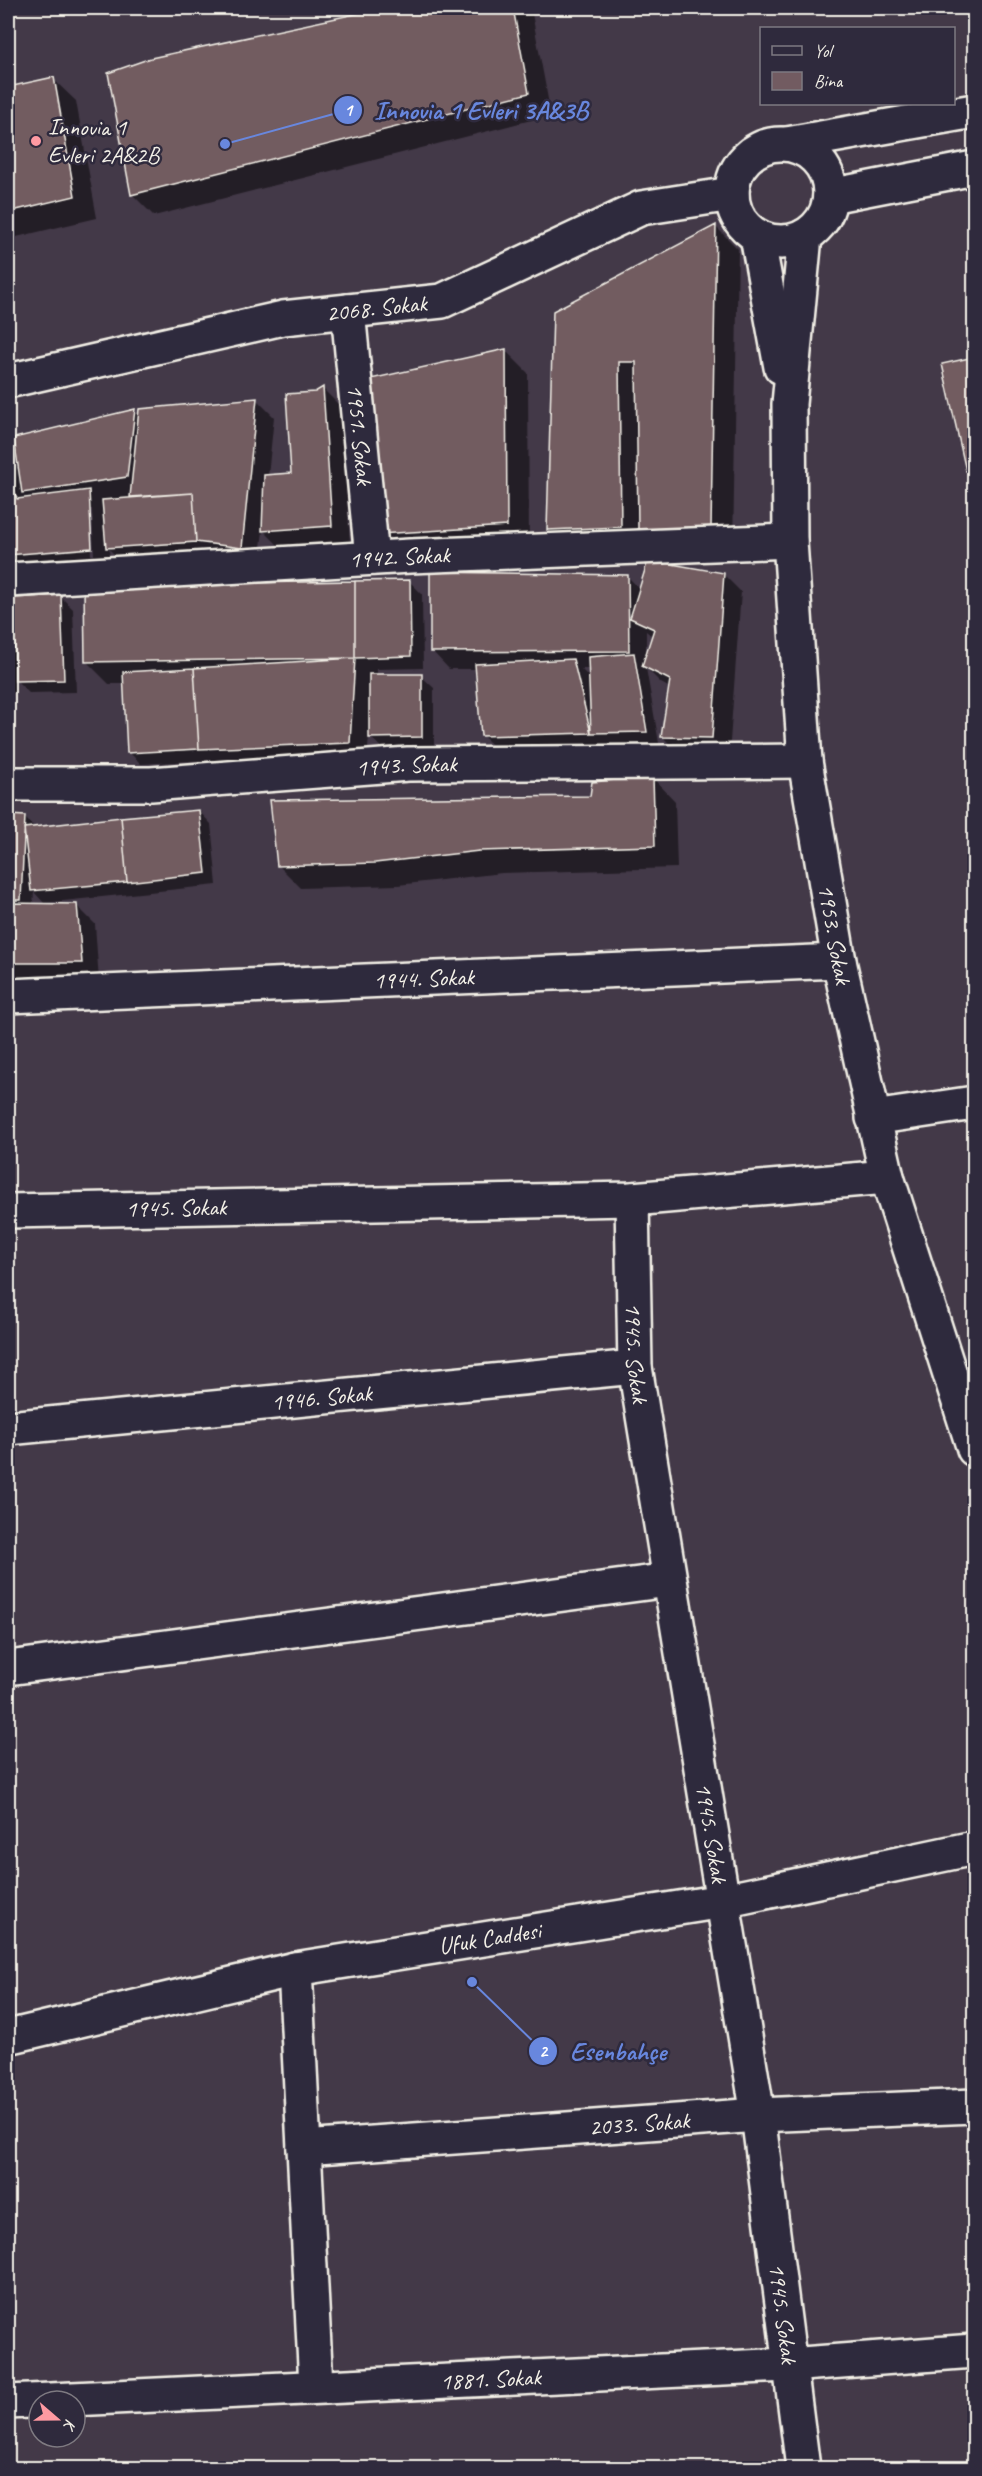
<svg xmlns="http://www.w3.org/2000/svg" width="982" height="2476" font-family="Caveat,sans-serif">
<style>
.shadow{fill:#0007;fill-rule:evenodd}
.building{fill:#725b61;stroke:#f4f1e8;stroke-width:1.5}
.lines{fill:none;stroke-linecap:round;stroke-linejoin:round}
.street-casing{stroke:#f4f1e8;stroke-width:38}
.secondary-casing{stroke:#f4f1e8;stroke-width:38}
.street{stroke:#2f2a3d;stroke-width:33}
.secondary{stroke:#2f2a3d;stroke-width:33}
.poi-dot{fill:#ff9aa2;stroke:#2f2a3d;stroke-width:2}
.labels{text-anchor:middle;stroke-width:5;stroke-linejoin:round;paint-order:stroke}
.poi-label{font-size:24px;fill:#f4f1e8;stroke:#2f2a3d;text-anchor:start}
.street-label{font-size:24px;fill:#f4f1e8;stroke:#2f2a3d}
.leader{fill:none;stroke:#6887de;stroke-width:2}
.callout-dot{fill:#6887de;stroke:#2f2a3d;stroke-width:2}
.mark-label{font-size:18px;text-anchor:middle;font-weight:bold;fill:#fff}
.callout-label{font-size:26px;text-anchor:middle;font-weight:bold;fill:#6887de;stroke:#2f2a3d;stroke-width:5;stroke-linejoin:round;paint-order:stroke}
</style>
<rect width="100%" height="100%" fill="#433948"/>
<filter id="ink" filterUnits="userSpaceOnUse"><feTurbulence type="fractalNoise" baseFrequency=".0167" numOctaves="2"/><feDisplacementMap in="SourceGraphic" scale="12" xChannelSelector="R" yChannelSelector="G"/><feConvolveMatrix kernelMatrix="1 2 1 2 8 2 1 2 1" color-interpolation-filters="sRGB"/></filter>
<g filter="url(#ink)">
<path class="shadow" d="M390 8H531L551 115 154 216 132 194 152 59Z
M53 79 76 101 97 218 8 239V89Z
M716 227 738 249 733 550 571 552 548 530 554 312Z
M505 350 528 373 529 548 403 556 380 533Z
M974 358V478L967 470 944 365Z
M323 389 341 407 350 544 281 548 263 530 259 565 120 560 109 549 110 565 8 573V456L16 464 19 474 134 411 140 416 256 399 274 417 268 476 293 475 315 394ZM89 509H92L94 555H91Z
M723 574 741 592 729 755H680L663 737 670 688 661 683 646 668 659 743 606 745 608 750 500 753 482 735 477 669H449L432 651 628 577 641 590ZM646 631 653 637 646 654ZM581 669H590V678Z
M410 582 422 594 423 668 377 669V676H421L434 688V749H383L369 736 367 760 218 766 212 760 141 764 129 752 125 684H109L86 661Z
M61 597 73 609 76 692 29 693 14 678 15 693H8V616L13 621V638H16Z
M653 778 675 801 677 868 502 873 398 885 301 888 278 865 591 798Z
M199 811 211 824 217 885 44 903 34 892 33 905 77 906 95 924 99 981 8 980V817H24L35 828Z"/>
<path class="building" d="M383 8H513L529 93 131 195 108 73 151 58Z
M54 77 75 196 8 212V87Z
M716 225 711 528 638 529 636 362H619L621 527 547 530 553 311Z
M506 349 507 526 379 534 366 380Z
M974 357V469L966 471 942 364Z
M323 387 332 526 262 531 264 475 291 473 286 394 315 392Z
M257 398 242 548 196 542 193 493 130 497 139 409Z
M135 409 127 477 22 493 14 438Z
M8 471 17 499 89 490 92 548 8 555Z
M193 493 196 542 106 548 102 500Z
M648 560 724 573 712 738 661 737 670 680 642 666 654 629 630 618Z
M430 572 628 575 629 651 430 652Z
M410 580 411 656 355 658V581Z
M355 581V658L85 662 84 586Z
M61 595 64 680 15 681 14 598Z
M634 653 647 732 591 733 588 657Z
M355 658 350 743 199 749 194 668Z
M573 659 591 733 481 736 475 664Z
M194 668 199 749 127 753 123 672Z
M369 674H422V737L369 738Z
M653 777 655 846 479 851 375 863 277 866 270 800 590 796 592 782Z
M199 810 206 873 127 882 121 817Z
M8 815 25 816 21 900H8Z
M121 817 127 882 31 891 24 828Z
M8 903 77 904 82 963H8Z"/>
<g class="lines">
<g class="street-casing">
<g id="street">
<path id="s1" d="M348 311 372 558"/>
<path id="s2" d="M8 381 283 318 442 301 641 208 732 194"/>
<path id="s3" d="M8 580 410 556 790 541"/>
<path id="s4" d="M8 784H151L408 764 805 761"/>
<path id="s5" d="M8 996 839 961"/>
<path d="M873 1118 974 1103"/>
<path id="s6" d="M632 1199 635 1367 758 2115 803 2468"/>
<path id="s7" d="M8 1211 632 1199 887 1177"/>
<path id="s8" d="M8 1428 635 1367"/>
<path d="M8 1668 669 1580"/>
<path d="M295 1969 316 2386"/>
<path id="s9" d="M304 2148 758 2115 974 2106"/>
<path id="s10" d="M8 2402 788 2365 974 2351"/>
</g>
</g>
<g class="secondary-casing">
<g id="secondary">
<path d="M787 144 974 111"/>
<circle cx="781" cy="193" r="49"/>
<path d="M830 196 974 168"/>
<path d="M757 236 781 367"/>
<path id="s11" d="M805 236 789 404 790 541 805 761 839 961 887 1177 974 1449"/>
<path id="s12" d="M8 2037 295 1969 723 1901 974 1848"/>
</g>
</g>
<use href="#street" class="street"/>
<use href="#secondary" class="secondary"/>
</g>
</g>
<circle class="poi-dot" cx="36" cy="141" r="6"/>
<g class="labels">
<g class="poi-label">
<text x="48" y="135">Innovia 1<tspan x="48" dy="28">Evleri 2A&amp;2B</tspan></text>
</g>
<g class="street-label">
<text dy="8" stroke="none"><textPath href="#s2" startOffset="376">2068. Sokak</textPath></text>
<text dy="8" stroke="none"><textPath href="#s1" startOffset="124">1951. Sokak</textPath></text>
<text dy="8" stroke="none"><textPath href="#s3" startOffset="392">1942. Sokak</textPath></text>
<text dy="8" stroke="none"><textPath href="#s4" startOffset="399">1943. Sokak</textPath></text>
<text dy="8" stroke="none"><textPath href="#s11" startOffset="702">1953. Sokak</textPath></text>
<text dy="8" stroke="none"><textPath href="#s5" startOffset="416">1944. Sokak</textPath></text>
<text dy="8" stroke="none"><textPath href="#s7" startOffset="168">1945. Sokak</textPath></text>
<text dy="8" stroke="none"><textPath href="#s6" startOffset="154">1945. Sokak</textPath></text>
<text dy="8" stroke="none"><textPath href="#s8" startOffset="315">1946. Sokak</textPath></text>
<text dy="8" stroke="none"><textPath href="#s6" startOffset="640">1945. Sokak</textPath></text>
<text dy="8" stroke="none"><textPath href="#s12" startOffset="492">Ufuk Caddesi</textPath></text>
<text dy="8" stroke="none"><textPath href="#s9" startOffset="336">2033. Sokak</textPath></text>
<text dy="8" stroke="none"><textPath href="#s6" startOffset="1126">1945. Sokak</textPath></text>
<text dy="8" stroke="none"><textPath href="#s10" startOffset="483">1881. Sokak</textPath></text>
</g>
</g>
<path class="leader" d="M225 144L348 110M472 1982L543 2051"/>
<g class="callout-dot">
<circle cx="225" cy="144" r="6"/>
<circle cx="472" cy="1982" r="6"/>
<circle cx="348" cy="110" r="15"/>
<circle cx="543" cy="2051" r="15"/>
</g>
<g class="mark-label">
<text x="348" y="116">1</text>
<text x="543" y="2057">2</text>
</g>
<g class="callout-label">
<text x="481" y="119">Innovia 1 Evleri 3A&amp;3B</text>
<text x="618" y="2060">Esenbahçe</text>
</g>
<rect width="982" height="2476" fill="none" stroke="#2f2a3d" stroke-width="30"/>
<rect x="15" y="15" width="952" height="2446" fill="none" stroke="#f4f1e8" stroke-width="2" filter="url(#ink)"/>
<rect x="760" y="27" width="195" height="78" fill="#2f2a3d" stroke="#7e7a81" stroke-width="1.5"/>
<rect x="772" y="46" width="30" height="9" fill="#2f2a3d" stroke="#7e7a81" stroke-width="1.5"/>
<text x="814" y="57" font-size="18" fill="#f4f1e8">Yol</text>
<rect x="772" y="72" width="30" height="18" fill="#725b61" stroke="#7e7a81" stroke-width="1.5"/>
<text x="814" y="87" font-size="18" fill="#f4f1e8">Bina</text>
<g transform="translate(57 2419) rotate(110)"><circle r="28" fill="#2f2a3d" stroke="#7e7a81" stroke-width="1.5"/>
<path d="M0-4.5L10 22L0 15L-10 22Z" fill="#ff9aa2"/>
<text y="-9" font-size="16" font-weight="bold" text-anchor="middle" fill="#f4f1e8">K</text>
</g>
</svg>
